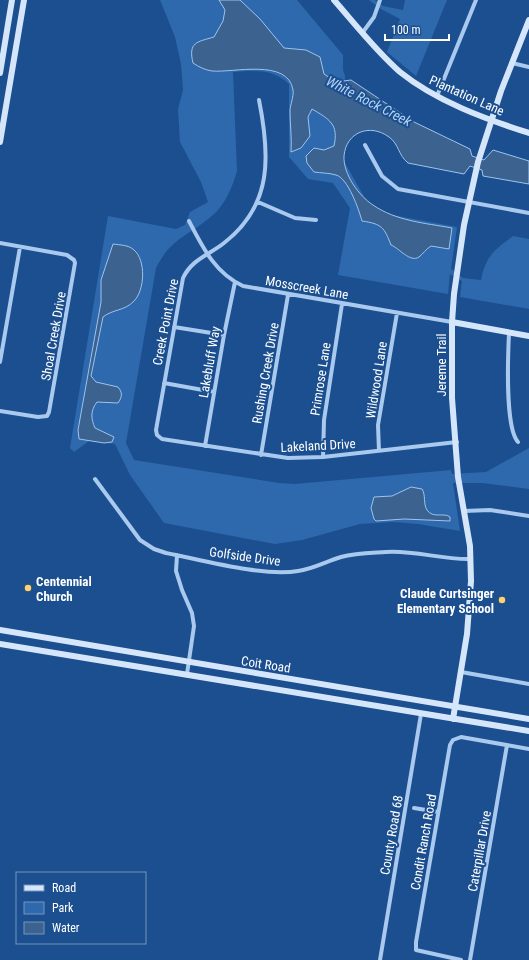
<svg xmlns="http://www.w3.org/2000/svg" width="529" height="960" font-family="'Roboto Condensed',sans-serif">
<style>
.green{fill:#2e69ad}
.water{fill:#3c6290;stroke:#9cc4f0}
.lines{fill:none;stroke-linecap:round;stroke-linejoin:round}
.street{stroke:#a9c9ee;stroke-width:4}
.secondary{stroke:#d6e6fa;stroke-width:6}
.poi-dot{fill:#ffd166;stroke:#1b4f8f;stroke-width:1.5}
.labels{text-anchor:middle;stroke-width:4;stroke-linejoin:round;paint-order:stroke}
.street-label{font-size:13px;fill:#fff;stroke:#1b4f8f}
.poi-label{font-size:13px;font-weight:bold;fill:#fff;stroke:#1b4f8f;text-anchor:start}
.water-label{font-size:14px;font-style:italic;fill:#b5d3f5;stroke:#1b4f8f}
</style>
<rect width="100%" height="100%" fill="#1b4f8f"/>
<path class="green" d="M160 0H297L343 55V70L345 76 341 156 370 207 387 214 457 227 451 269 463 278 481 280C486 256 493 251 513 236L529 239V309L460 297 462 281 450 274 448 294 338 275 350 208 333 183 308 179 289 157V84C271 68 255 71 233 72L237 171C233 186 225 204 214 214 190 236 172 236 156 268L126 443 134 460 279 483 295 484 451 470 452 474 486 472 529 448V489L482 483H453L460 531 418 524 393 522 360 524 302 540 275 544 164 523 130 475 115 444 89 441 74 452 70 448 108 216 176 229 185 225 190 212 208 202 201 182 180 142 178 109 183 90 181 64 175 37Z
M369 0H375L383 6 403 10 405 0H447L416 76 387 52 400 19 381 9Z"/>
<path class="water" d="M219 0H240L260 19 284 48 306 50 320 57 324 74 336 82 351 80 414 122 470 149 472 156 484 160 493 150 529 161V184L483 176 482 170 470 166 464 174 408 163C398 155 399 144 389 137 370 123 346 132 344 156 343 174 359 196 373 205 396 221 425 223 452 228L449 249 431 246C426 249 423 254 419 257 410 263 399 248 391 245 384 227 382 224 362 221 359 210 348 178 336 175 330 173 321 173 314 172L307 163 306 156 314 148 324 150 334 146C339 124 329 119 312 109L308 117 310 136 301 148 291 152C292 138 290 125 290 111 290 105 294 97 293 90 288 58 233 73 212 71 205 70 199 67 193 63 188 42 197 42 214 37L223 21 225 10Z
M113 244C120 245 129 245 134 250 146 260 145 290 134 301 125 311 113 309 103 317L91 376 96 382 118 387C123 393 122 397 118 403L97 402C90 411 91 419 95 428L114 437 112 442 104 443 79 439 78 430 101 302V280Z
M411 487 422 489C426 495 423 504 427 510 433 519 444 512 450 517V521L404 519 376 521 374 519 371 508 374 497 392 496Z"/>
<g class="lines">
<path class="street" d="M363 32 374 17 380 0
M512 63 529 67
M437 96 476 0
M259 100C270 155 273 205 224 243 209 255 192 259 183 278L156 430 157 435 162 439 288 458 323 457 457 442
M365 145 382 176 398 189 529 213
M258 202 295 218 316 220
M189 221C203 248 215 273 243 286L452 322
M0 243 67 255 74 260 75 263 49 412 47 416 38 417 0 411
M174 327 224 335
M509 333C508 354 505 428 518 442
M0 362 20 247
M164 383 214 392
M205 446 224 335 235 282
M379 451 378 425 397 313
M261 455 288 295
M323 457 324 420 342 304
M95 479 140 540 154 549 166 553C202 560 263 577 298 571 313 569 327 561 341 557 356 553 372 553 386 552 415 550 442 560 471 559
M464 511 490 510 529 516
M177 555 176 571 182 590 192 613 194 626 187 674
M461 672 529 684
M414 808 438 812
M380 960 421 714
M461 960 416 950V942L450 745 453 740 461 737 529 749
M470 960 507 745"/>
<path class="secondary" d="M334 0C355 24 376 51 400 72 436 101 485 119 529 133
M0 73 12 0
M0 142 24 0
M452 322 529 336
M0 630 529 719
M0 644 529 731
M453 719 467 634 471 581 470 546 458 477 452 398V322L454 294 464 225 478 162 501 91 529 20"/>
</g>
<g class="poi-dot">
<circle cx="28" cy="588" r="4"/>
<circle cx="502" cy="600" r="4"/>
</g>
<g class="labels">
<g class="street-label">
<text transform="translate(467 95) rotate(24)" y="5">Plantation Lane</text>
<text transform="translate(307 287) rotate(10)" y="5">Mosscreek Lane</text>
<text transform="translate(165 322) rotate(-79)" y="5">Creek Point Drive</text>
<text transform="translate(53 336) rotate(-80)" y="5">Shoal Creek Drive</text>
<text transform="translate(209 362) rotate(-80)" y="5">Lakebluff Way</text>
<text transform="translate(441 365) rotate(-90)" y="5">Jereme Trail</text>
<text transform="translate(265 373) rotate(-80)" y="5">Rushing Creek Drive</text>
<text transform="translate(320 379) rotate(-81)" y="5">Primrose Lane</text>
<text transform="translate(376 380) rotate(-81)" y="5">Wildwood Lane</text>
<text transform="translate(318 445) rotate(-3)" y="5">Lakeland Drive</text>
<text transform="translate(245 556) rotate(8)" y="5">Golfside Drive</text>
<text transform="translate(266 664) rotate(9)" y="5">Coit Road</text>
<text transform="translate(391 835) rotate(-80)" y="5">County Road 68</text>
<text transform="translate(423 842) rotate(-80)" y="5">Condit Ranch Road</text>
<text transform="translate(479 851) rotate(-80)" y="5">Caterpillar Drive</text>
</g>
<g class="poi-label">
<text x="36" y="586">Centennial<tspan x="36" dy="15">Church</tspan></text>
<text x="494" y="598" text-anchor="end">Claude Curtsinger<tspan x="494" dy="15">Elementary School</tspan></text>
</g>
<g class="water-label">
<text transform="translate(369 101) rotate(27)" y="5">White Rock Creek</text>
</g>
</g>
<rect x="16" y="872" width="130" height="72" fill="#1b4f8f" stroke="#7695bc"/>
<rect x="24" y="885" width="20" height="6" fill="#d6e6fa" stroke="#7695bc"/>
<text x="52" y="892" font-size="12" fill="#ffffff">Road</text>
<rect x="24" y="902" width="20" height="12" fill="#2e69ad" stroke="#7695bc"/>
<text x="52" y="912" font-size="12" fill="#ffffff">Park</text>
<rect x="24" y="922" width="20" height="12" fill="#3c6290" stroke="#7695bc"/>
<text x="52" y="932" font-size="12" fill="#ffffff">Water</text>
<path d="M385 34v6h64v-6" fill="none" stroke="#ffffff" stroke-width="2"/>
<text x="391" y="34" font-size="12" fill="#ffffff" stroke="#1b4f8f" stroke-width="3" paint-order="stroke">100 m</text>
</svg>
